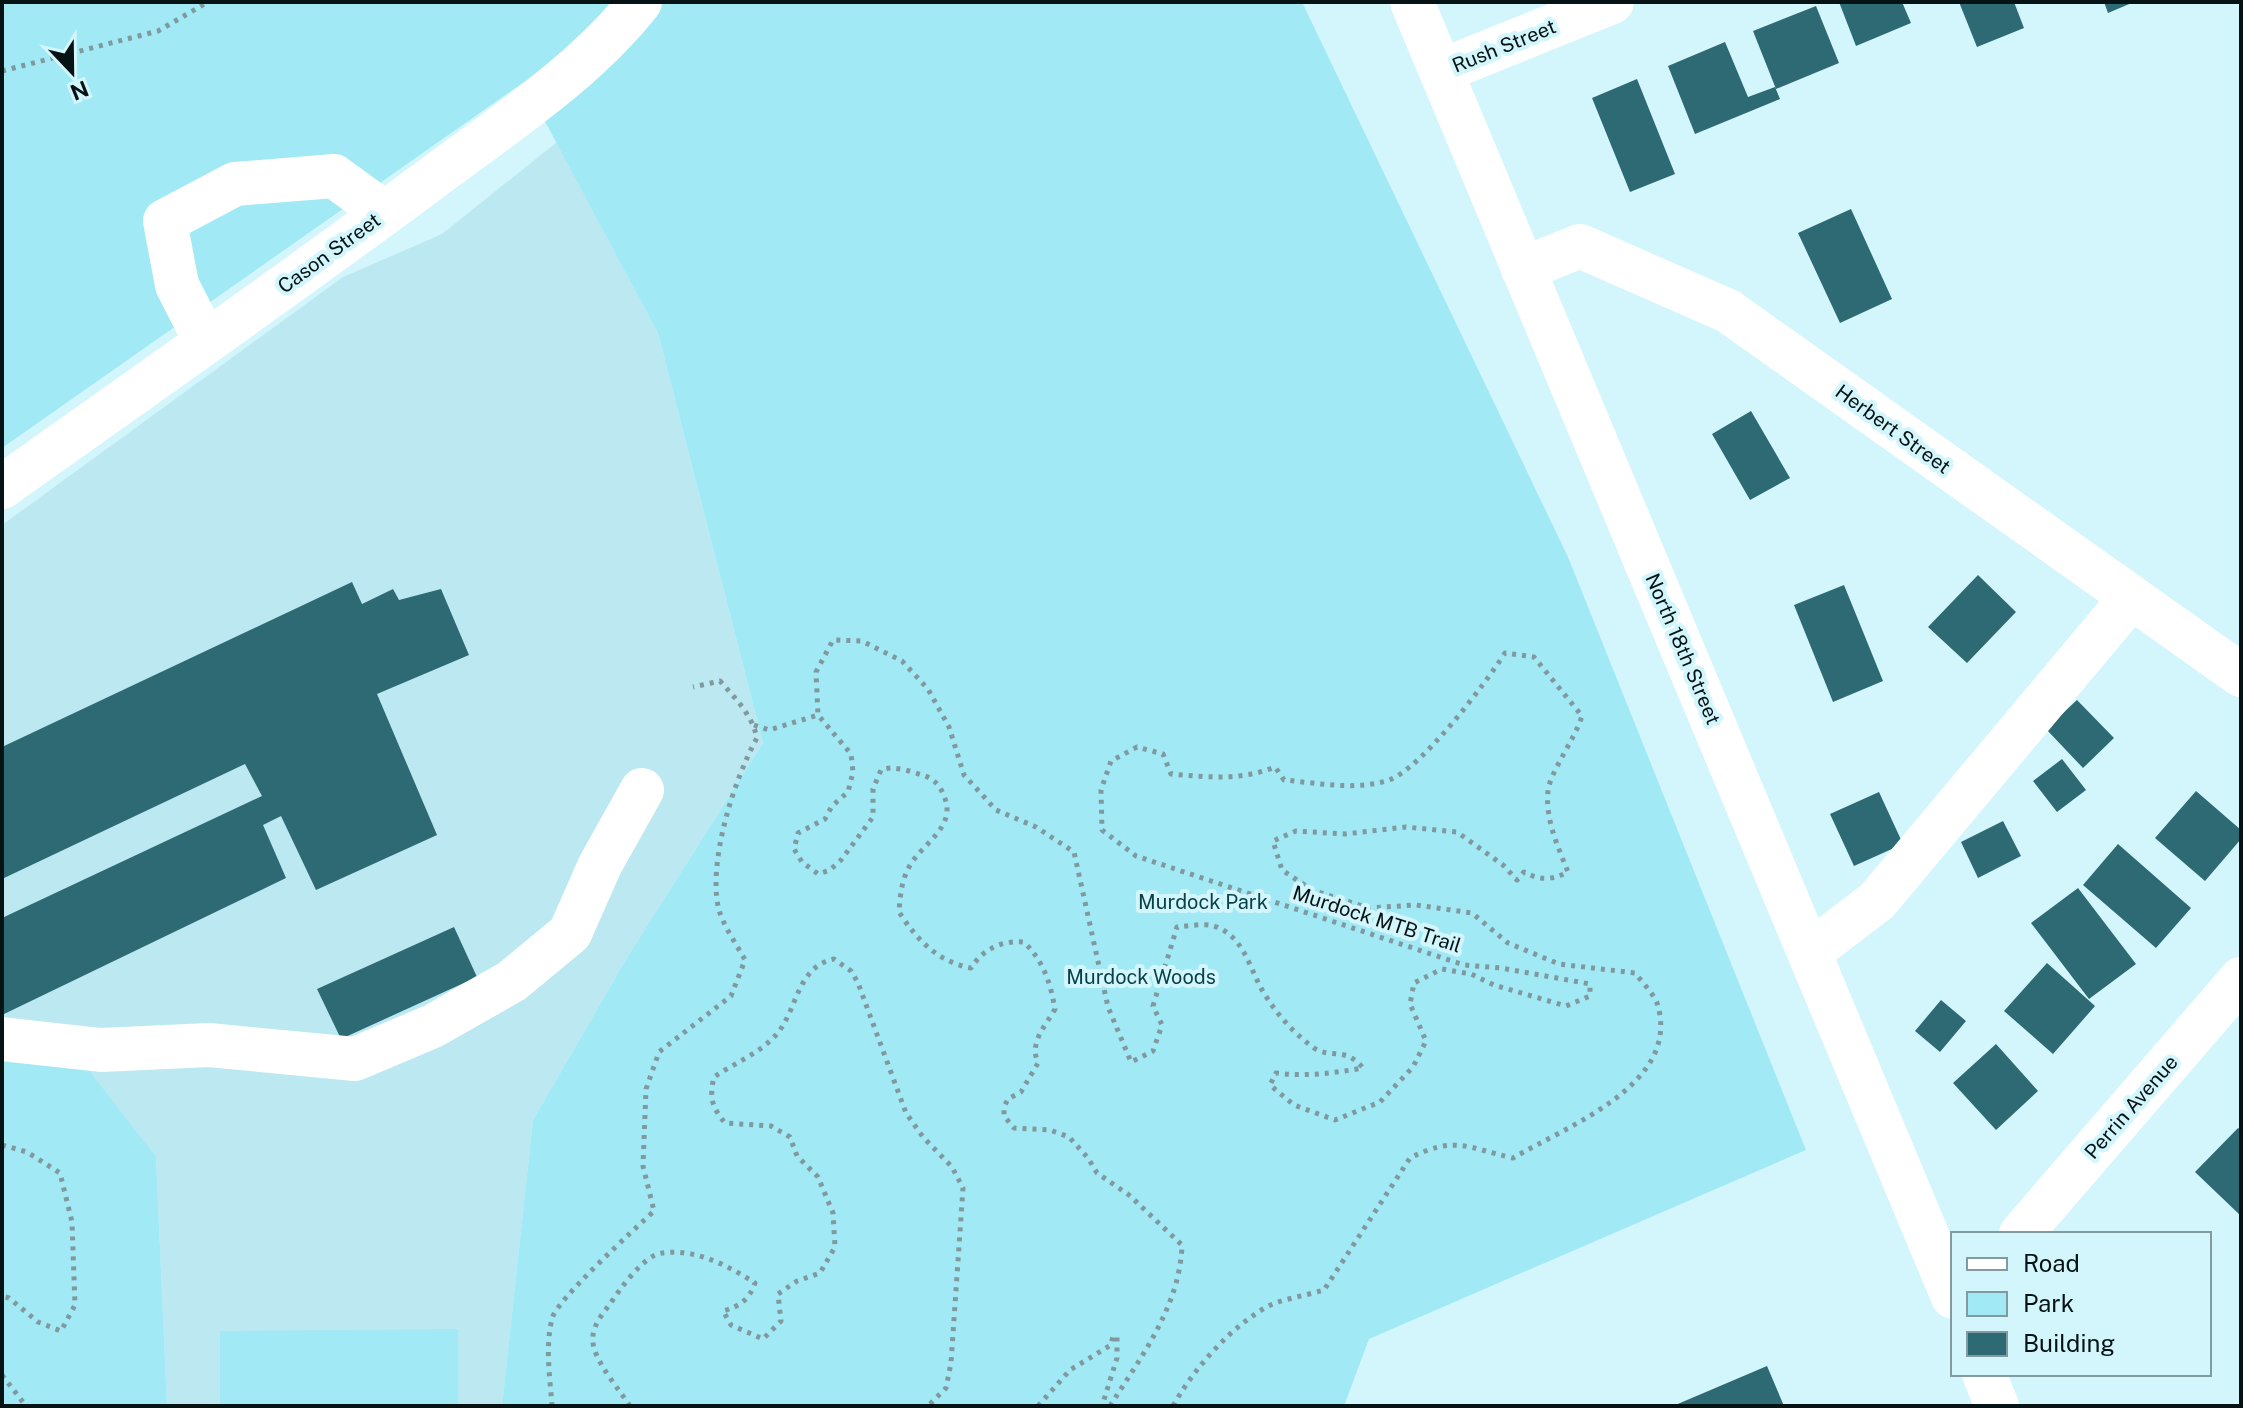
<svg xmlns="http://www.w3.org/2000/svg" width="2243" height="1408" font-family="'Public Sans',sans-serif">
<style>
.built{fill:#bce9f1}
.green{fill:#a2e9f6}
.building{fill:#2d6a73}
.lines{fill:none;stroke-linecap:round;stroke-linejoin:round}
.path{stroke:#7f999e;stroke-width:5;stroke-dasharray:4 6;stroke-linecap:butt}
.minor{stroke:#fff;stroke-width:44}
.major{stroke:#fff;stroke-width:44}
.labels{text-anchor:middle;stroke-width:8;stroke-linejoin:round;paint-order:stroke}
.street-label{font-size:20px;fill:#061315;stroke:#d3f6fd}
.park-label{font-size:20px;fill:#0a4048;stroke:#d3f6fd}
</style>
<rect width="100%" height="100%" fill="#d3f6fd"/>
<path class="built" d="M557 142 658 333 763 743 628 956 533 1120 502 1406H167L156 1157 16 1055 2 1062V525L343 277 442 234Z"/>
<path class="green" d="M2 2H1302L1568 557 1806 1150 1369 1339 1344 1406H502L533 1120 628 956 763 743 658 333 524 82 2 448Z
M16 1055 88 1069 156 1157 167 1406H2V1062Z
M458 1329V1406H220V1331Z"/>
<path class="building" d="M1839 2H1902L1911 23 1856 46Z
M1959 2H2014L2024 28 1977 47Z
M2104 2H2134L2108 13Z
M1816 6 1839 63 1776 89 1753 31Z
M1725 42 1748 97 1775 87 1780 99 1695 134 1668 66Z
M1637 79 1675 174 1630 192 1592 98Z
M1851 209 1892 299 1840 323 1798 233Z
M1751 411 1790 478 1750 500 1712 434Z
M1978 575 2016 612 1967 663 1928 627Z
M352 582 362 604 393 589 399 600 441 589 469 655 377 694 437 835 316 890 281 816 263 825 286 878 2 1015V918L262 796 245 764 2 879V747Z
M1844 585 1883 681 1833 702 1794 605Z
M2077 700 2114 738 2083 768 2046 729Z
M2062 759 2086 790 2057 812 2033 781Z
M2196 791 2241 830V839L2205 881 2155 838Z
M1879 792 1903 844 1854 866 1830 814Z
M2003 821 2021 856 1978 878 1961 842Z
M2118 844 2191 908 2156 948 2083 885Z
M2078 888 2136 964 2089 999 2031 923Z
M454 927 477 977 341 1039 317 989Z
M2047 963 2095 1006 2053 1054 2004 1011Z
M1941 1000 1966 1021 1940 1052 1915 1031Z
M1996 1044 2038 1091 1996 1130 1953 1083Z
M2238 1128 2241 1130V1216L2195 1172Z
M1767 1366 1784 1406H1673Z"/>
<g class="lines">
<path class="path" d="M2 71 158 31 208 2
M754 725 769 730 818 715
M2 1145 27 1152 60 1173 72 1222 75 1305 61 1331 38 1322 9 1298 2 1296
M2 1375 26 1406
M552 1406C550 1378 545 1347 552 1319 555 1301 636 1228 654 1211L643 1166 646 1089 659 1052 731 996 745 960C737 945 724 927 719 910 707 864 734 779 757 738 752 715 736 699 720 681L693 687
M630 1406C620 1391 599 1366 594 1348 589 1330 600 1317 610 1304 620 1289 644 1255 662 1253 695 1248 729 1266 755 1283 749 1300 740 1306 723 1311L731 1325 763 1339 781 1321 778 1294 797 1281 820 1273 835 1247 833 1213 818 1177 797 1156 790 1137 771 1126 725 1123C712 1107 709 1098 714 1077 733 1064 760 1053 776 1035 798 1010 796 967 834 959L851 971 858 983 906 1113 923 1137 952 1167 963 1188 951 1363 946 1388 928 1406
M1038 1406 1070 1370 1111 1345 1113 1336 1117 1337V1358L1102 1406
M1110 1406C1141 1357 1180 1306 1182 1245L1129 1195 1097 1173 1088 1158 1069 1137 1050 1130 1014 1128 1004 1116V1107L1008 1099 1021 1092 1038 1063C1029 1042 1045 1027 1055 1009 1050 982 1044 962 1024 942 1002 940 983 949 971 968 938 962 917 940 899 912 900 898 901 883 908 869 920 844 958 828 944 796 940 785 933 778 922 775 910 771 892 765 881 770L873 789V817L841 860 830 870 818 874 802 862 794 849 798 833 825 819 832 806 848 792 853 772 851 754 818 715 816 672 833 640 862 641 902 661 928 689 949 727 964 775 996 810 1036 827 1074 852 1108 1007 1131 1062 1153 1051 1162 1025 1153 1006 1177 927C1188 926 1205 923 1214 926 1243 936 1248 964 1261 988 1274 1011 1292 1032 1314 1048 1330 1059 1345 1046 1363 1068 1334 1073 1306 1077 1276 1073L1270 1085 1294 1105 1335 1120 1380 1102 1413 1067 1426 1041 1410 1004 1414 983 1442 969 1471 974 1494 985 1566 1006 1590 996V984L1501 968 1464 965 1136 856 1102 830 1101 790 1111 761 1137 747 1163 754 1171 774C1207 777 1240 781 1275 767L1284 780C1318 783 1356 791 1389 780 1422 768 1485 684 1505 653L1534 657 1582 716C1575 739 1550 772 1548 791 1545 819 1558 847 1568 872 1552 880 1541 881 1524 872L1517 880 1503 865 1457 832 1406 827 1345 834 1296 831 1273 841 1282 870 1312 890 1369 908 1416 905 1472 913 1508 943 1559 964 1635 973C1642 982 1653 993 1657 1003 1683 1084 1567 1126 1513 1158 1468 1148 1455 1135 1410 1158L1324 1290C1305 1296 1279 1299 1263 1309 1227 1331 1193 1370 1173 1406"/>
<path class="minor" d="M1441 71 1612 2
M1523 269 1580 246 1728 311 2241 675
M206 342 177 285 165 221 235 184 334 176 385 213
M2 487C144 386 287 286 427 182 501 126 582 75 640 2
M1810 952 1877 901 2130 599
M2 1039 101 1050 209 1045 355 1059 433 1026 512 981 570 933 600 865 642 790
M2021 1234 2241 979"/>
<path class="major" d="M1412 2 1953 1297
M1984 1374 1997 1406"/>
</g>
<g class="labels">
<g class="street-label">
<text transform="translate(1504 46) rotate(-22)" y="7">Rush Street</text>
<text transform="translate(329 253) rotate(-36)" y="7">Cason Street</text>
<text transform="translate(1893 429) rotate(36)" y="7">Herbert Street</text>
<text transform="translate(1683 649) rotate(67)" y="7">North 18th Street</text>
<text transform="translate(1377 919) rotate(18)" y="7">Murdock MTB Trail</text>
<text transform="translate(2131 1107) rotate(-49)" y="7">Perrin Avenue</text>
</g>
<g class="park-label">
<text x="1203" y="909">Murdock Park</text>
<text x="1141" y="984">Murdock Woods</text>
</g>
</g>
<rect width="2243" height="1408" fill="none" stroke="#061315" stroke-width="8"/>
<rect x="1951" y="1232" width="260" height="144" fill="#d3f6fd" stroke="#819ba0" stroke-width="2"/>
<rect x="1967" y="1258" width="40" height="12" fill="#ffffff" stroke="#819ba0" stroke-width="2"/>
<text x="2023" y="1272" font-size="24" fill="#061315">Road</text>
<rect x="1967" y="1292" width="40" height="24" fill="#a2e9f6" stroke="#819ba0" stroke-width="2"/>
<text x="2023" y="1312" font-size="24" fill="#061315">Park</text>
<rect x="1967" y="1332" width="40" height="24" fill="#2d6a73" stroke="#819ba0" stroke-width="2"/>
<text x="2023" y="1352" font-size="24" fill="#061315">Building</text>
<g transform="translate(72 72) rotate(158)" stroke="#d3f6fd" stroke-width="6" paint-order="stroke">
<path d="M0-6L14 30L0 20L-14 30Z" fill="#061315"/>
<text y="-12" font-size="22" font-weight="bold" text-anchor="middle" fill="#061315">N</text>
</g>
</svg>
